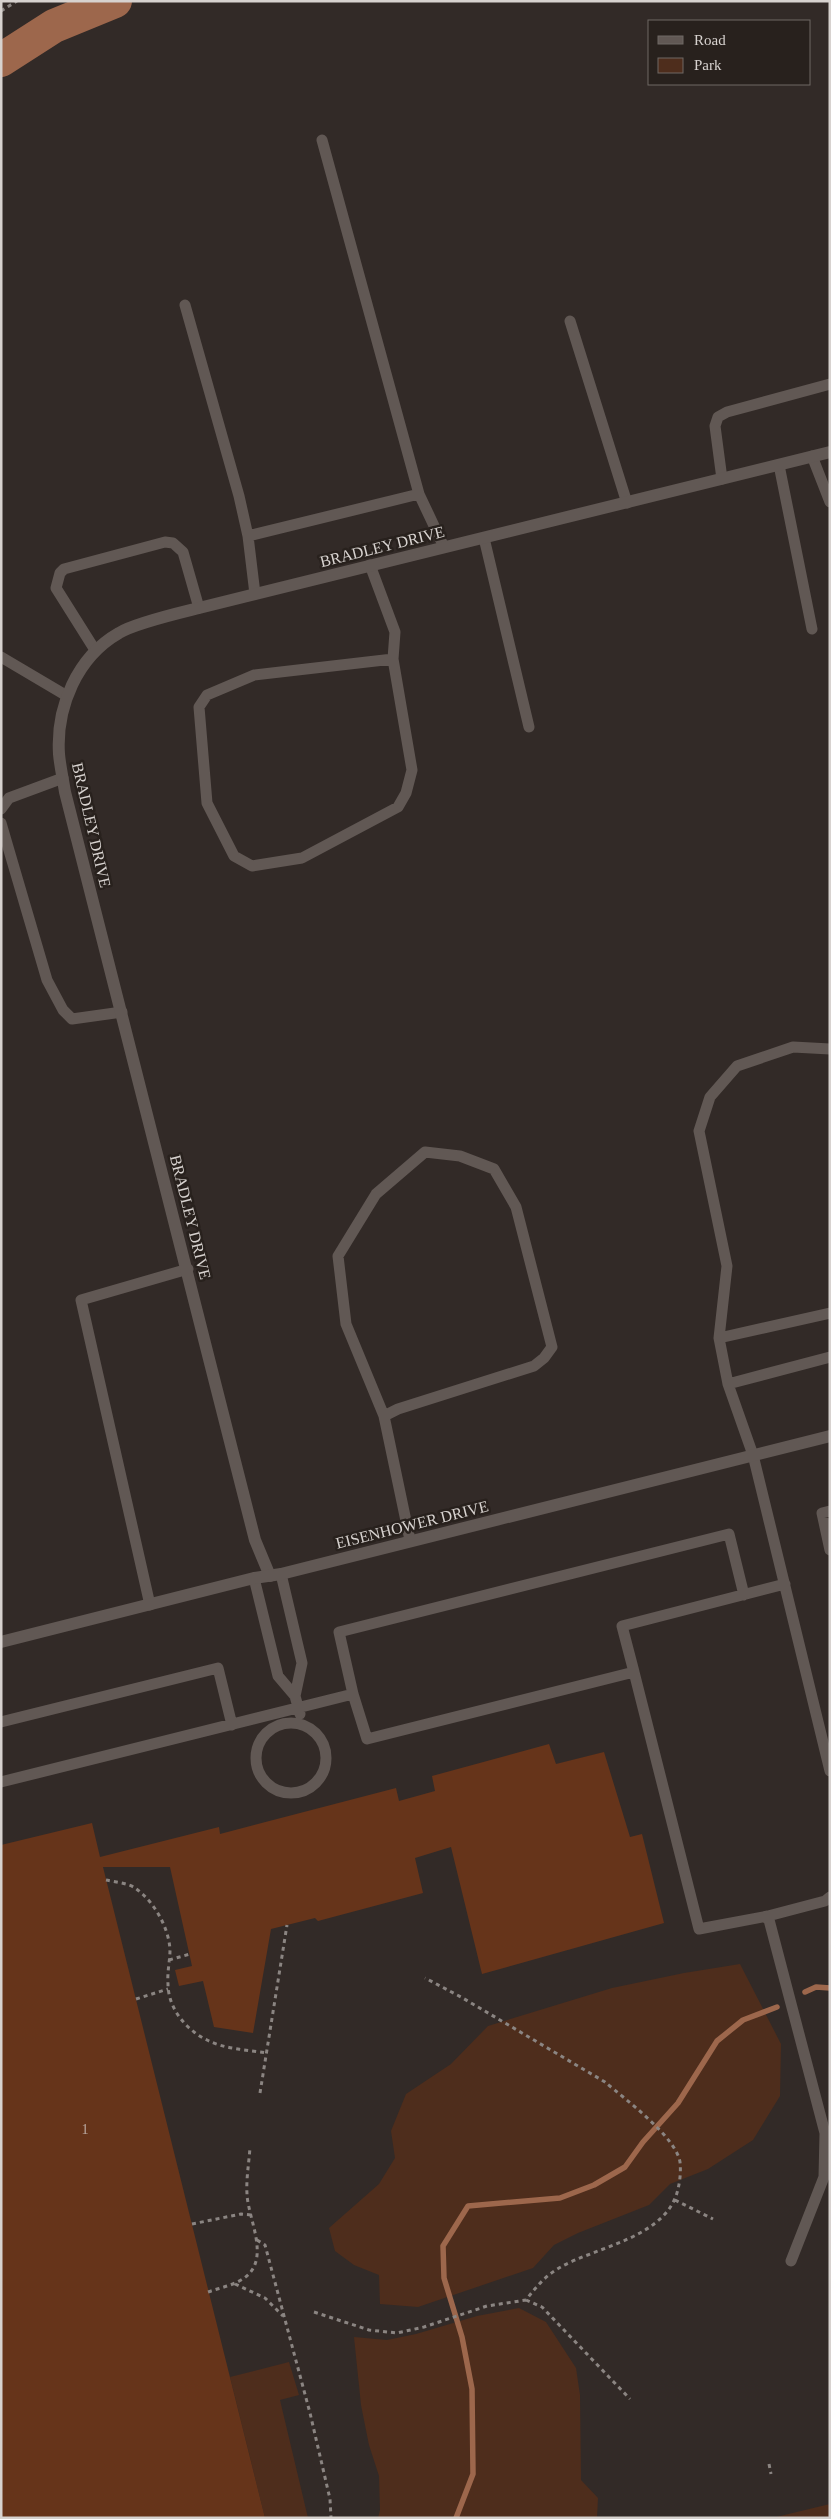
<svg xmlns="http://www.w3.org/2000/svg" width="831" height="2519" font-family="'Times New Roman',serif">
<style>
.green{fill:#4e2d1c}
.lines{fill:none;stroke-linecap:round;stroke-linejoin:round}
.stream{stroke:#9d674c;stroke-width:5.5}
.river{stroke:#9d674c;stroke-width:34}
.building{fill:#66341a}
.path{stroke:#8b8582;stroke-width:3;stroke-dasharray:4 4;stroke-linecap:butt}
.lane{stroke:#615854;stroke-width:11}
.street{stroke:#615854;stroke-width:12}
.secondary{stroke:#615854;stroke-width:12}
.labels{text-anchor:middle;stroke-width:5;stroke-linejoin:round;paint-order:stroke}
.number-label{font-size:14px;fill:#bbaaa2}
.street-label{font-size:16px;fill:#d7d2cf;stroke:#28211d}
</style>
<rect width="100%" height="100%" fill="#322a27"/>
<path class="green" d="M740 1964 781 2044 780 2096 753 2140 708 2169 670 2184 649 2205 578 2233 554 2245 533 2268 418 2307 380 2304 379 2275 354 2265 335 2251 329 2228 379 2184 395 2158 391 2131 406 2094 451 2064 488 2026 612 1988 684 1973Z
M519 2308 546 2322 576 2368 580 2395 581 2480 598 2498 597 2518H378L380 2510 379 2476 369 2445 361 2405 354 2337 387 2340 416 2334 477 2316Z
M289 2362 299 2395 280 2400 308 2518H265L230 2377Z
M830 2504V2518H772Z"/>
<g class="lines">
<path class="stream" d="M805 1992 816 1987 830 1988
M456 2518 473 2474 472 2389 462 2337 444 2278 443 2246 468 2206 560 2198 594 2185 625 2167 643 2142 678 2103 717 2041 743 2020 777 2007"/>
<path class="river" d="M1 60 54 26 115 1"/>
</g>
<path class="building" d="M549 1744 556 1764 604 1752 630 1837 642 1834 664 1923 482 1974 451 1847 415 1858 423 1893 318 1921 315 1918 271 1929 253 2033 214 2027 203 1981 179 1986 175 1970 192 1966 170 1867H103L265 2518H1V1845L92 1823 100 1857 219 1827 220 1834 396 1788 399 1801 435 1791 432 1776Z"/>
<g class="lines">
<path class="path" d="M1 11 17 1
M106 1880C115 1882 128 1883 135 1888 154 1901 169 1928 170 1950 170 1961 167 1972 168 1984 168 2008 186 2030 207 2040 224 2049 248 2050 267 2053
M169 1960 190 1954
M136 1999 168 1989
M260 2093 287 1925
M675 2200 713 2219
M192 2224 241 2214 251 2215
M257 2240 265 2245 310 2413 330 2499 331 2518
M235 2284 265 2298 283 2316
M208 2292C219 2288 231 2286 241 2280 273 2262 248 2220 247 2194 246 2179 249 2163 250 2147
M526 2300 542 2307 630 2399
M314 2312 369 2330 397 2333 424 2327 487 2306 526 2300C536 2287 545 2276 559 2268 597 2246 667 2238 678 2189 680 2181 681 2171 680 2162 676 2137 625 2099 605 2082L461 1997 425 1978
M769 2464 771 2474"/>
<path class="lane" d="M322 140 419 494
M185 305 239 496 248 536
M570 321 627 503
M812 456 830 502
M779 465 812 629
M722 479 715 426 718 417 727 412 830 384
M484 538 529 727
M370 565 395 632 393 659 412 770 406 793 398 807 302 858 252 866 234 856 207 803 199 707 207 695 254 675 393 659
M255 594 248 536 419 494 444 547
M95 650 56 588 60 573 64 569 165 542 173 543 183 552 199 608
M1 657 67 696
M1 809 9 798 63 778
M1 823 47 980 63 1010 72 1019 122 1012
M830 1049 793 1047 737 1066 710 1097 699 1131 727 1266 719 1338 728 1384 753 1455 830 1771
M719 1338 830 1313
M728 1384 830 1357
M384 1416 346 1324 338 1256 376 1194 425 1152 460 1156 494 1169 516 1207 552 1347 544 1358 534 1366 398 1409 384 1416 410 1540
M830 1511 822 1513 830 1550
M281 1574 302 1663 295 1696
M254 1578 278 1676 295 1696 300 1714
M744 1595 729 1534 339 1632 353 1694 367 1739 634 1672 699 1929 768 1916 825 1901 830 1897
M150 1605 81 1300 188 1269
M634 1672 622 1626 785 1584
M1 1722 218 1668 232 1725
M256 1758a35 35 0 1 1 70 0a35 35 0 1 1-70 0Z
M1 1782 353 1694
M768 1916 825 2133 824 2177 791 2261"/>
<path class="street" d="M270 1576 255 1540 65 792C63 779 60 766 59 754 56 707 77 657 119 633 135 623 179 613 199 608L830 452"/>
<path class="secondary" d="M1 1642 254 1578 281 1574 830 1436"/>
</g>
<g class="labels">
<g class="number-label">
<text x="85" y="2134">1</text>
</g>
<g class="street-label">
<text transform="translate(382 546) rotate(-14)" y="6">BRADLEY DRIVE</text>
<text transform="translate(92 825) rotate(77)" y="6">BRADLEY DRIVE</text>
<text transform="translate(191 1217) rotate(76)" y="6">BRADLEY DRIVE</text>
<text transform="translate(412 1524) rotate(-14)" y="6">EISENHOWER DRIVE</text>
</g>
</g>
<rect width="831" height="2519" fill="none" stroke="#d7d2cf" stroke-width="5"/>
<rect x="648" y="20" width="162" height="65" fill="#28211d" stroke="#6e6864"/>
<rect x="658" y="36" width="25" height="8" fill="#615854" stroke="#6e6864"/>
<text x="694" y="45" font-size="15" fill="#d7d2cf">Road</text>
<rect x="658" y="58" width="25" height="15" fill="#4e2d1c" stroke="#6e6864"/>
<text x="694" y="70" font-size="15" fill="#d7d2cf">Park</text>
</svg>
